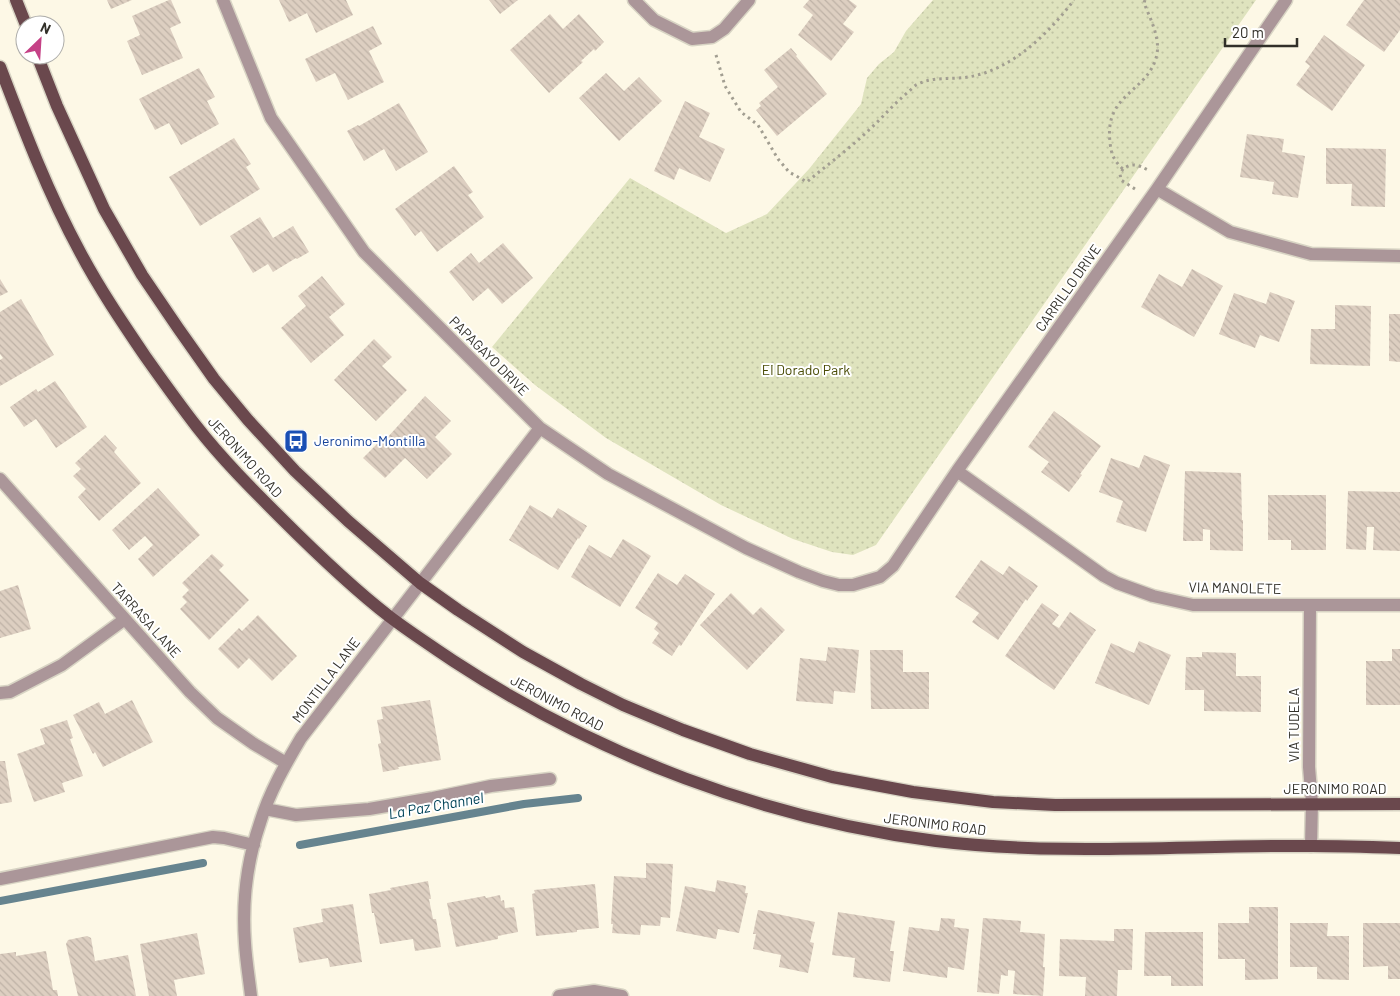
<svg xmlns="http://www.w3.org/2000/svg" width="1400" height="996" font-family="Barlow,sans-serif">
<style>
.park{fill:url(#park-dots)}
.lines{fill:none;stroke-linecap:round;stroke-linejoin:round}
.stream{stroke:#66848f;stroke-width:8}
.building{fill:url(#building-back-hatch)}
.minor-casing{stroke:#d8d4c4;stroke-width:15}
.major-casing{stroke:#d8d4c4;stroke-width:15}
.path{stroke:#a29e91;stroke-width:3;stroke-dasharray:2.5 4;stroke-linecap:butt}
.minor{stroke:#ab9699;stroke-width:12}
.major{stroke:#6a484d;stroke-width:12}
.labels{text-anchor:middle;stroke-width:4;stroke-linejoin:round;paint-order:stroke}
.street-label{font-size:14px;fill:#323029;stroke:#fff}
.park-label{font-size:14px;fill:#494b05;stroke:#fff}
.transit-label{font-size:14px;fill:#164399;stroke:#fff;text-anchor:start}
.water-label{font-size:15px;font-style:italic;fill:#014358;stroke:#fff}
</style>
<defs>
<pattern id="park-dots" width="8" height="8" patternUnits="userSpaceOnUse" patternTransform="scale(1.25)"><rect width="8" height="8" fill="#dfe3be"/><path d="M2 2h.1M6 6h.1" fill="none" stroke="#c0c3a3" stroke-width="1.8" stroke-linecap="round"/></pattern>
<pattern id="building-back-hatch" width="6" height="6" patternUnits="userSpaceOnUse" patternTransform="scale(1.25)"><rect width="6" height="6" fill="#ddcfc1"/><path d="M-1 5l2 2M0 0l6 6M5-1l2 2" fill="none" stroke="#beb2a6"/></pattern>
</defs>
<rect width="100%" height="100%" fill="#fdf8e6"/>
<path class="park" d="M933 0H1256L876 545 853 555 832 552 793 539 721 505 606 438 535 385 492 347 630 178 726 233 767 214 809 169 861 104 867 78 879 64 894 52 906 31Z"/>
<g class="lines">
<path class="stream" d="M300 845 524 804 578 798
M0 901 203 863"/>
</g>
<path class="building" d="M107 0H132L111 9Z
M169 0H171L181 23 170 28 183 58 142 75 127 41 140 35 132 16Z
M279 0H346L353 15 316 33 307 13 289 22Z
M489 0H518L500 14Z
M809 0H849L857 6 843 24 854 32 831 61 798 35 813 15 803 7Z
M1364 0H1400V30L1384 52 1346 25Z
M550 14 563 29 579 14 604 42 595 51 594 49 581 61 583 62 549 93 510 50Z
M373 26 382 44 369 51 384 82 348 100 335 73 316 82 305 59Z
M1324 35 1365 65 1332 111 1296 85 1310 66 1305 62Z
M791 48 797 55 796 56 827 94 777 136 756 110 761 106 759 103 778 87 764 70Z
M199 68 215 97 207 101 219 124 181 145 169 123 155 130 139 99Z
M606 73 624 91 639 77 662 101 619 141 579 98Z
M685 101 710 113 699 137 725 149 710 182 679 168 674 180 654 171Z
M399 103 428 152 396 171 384 149 364 161 347 131 358 125 359 126Z
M1247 134 1284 139 1282 152 1305 156 1298 198 1272 194 1274 182 1240 177Z
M234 138 251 164 246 167 260 189 200 226 169 177Z
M1326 148 1386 149 1385 207 1351 206 1352 184H1326Z
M454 166 473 192 468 195 484 217 437 252 421 231 415 236 395 209Z
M260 217 273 238 293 226 309 252 297 259 296 258 273 272 268 264 253 273 230 236Z
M503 243 533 278 502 304 488 288 473 301 449 272 471 253 479 263Z
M1192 269 1223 286 1194 337 1141 307 1159 274 1182 287Z
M322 276 345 304 329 317 344 335 311 363 281 328 306 306 298 296Z
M0 279 8 292 0 296Z
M1270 292 1295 301 1279 342 1260 335 1255 348 1219 334 1234 293 1266 304Z
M21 299 54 355 0 386V360L3 358 0 354V312Z
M1335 305 1371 306 1370 366 1310 364 1311 329H1335Z
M1389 314H1400V362L1389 361Z
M374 339 392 357 382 366 407 390 376 421 334 380Z
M55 381 87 427 56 448 36 419 24 427 10 407 36 389 38 392Z
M425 396 451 421 435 437 452 454 427 479 405 458 385 478 363 458 384 437 386 439Z
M1054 411 1101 446 1080 474 1082 475 1069 492 1041 472 1049 462 1028 447Z
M105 435 117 448 114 452 141 483 99 521 78 497 86 489 73 476 81 469 75 463Z
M1144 455 1170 465 1146 532 1116 522 1123 501 1099 492 1111 458 1139 468Z
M1185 471 1241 473 1242 520H1243V551L1210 550V530L1203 529V541H1183Z
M158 488 200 535 153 577 138 559 153 545 145 536 129 550 112 530Z
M1348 491 1400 492V551L1373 550 1374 527H1367L1366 550 1346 549Z
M1268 495H1326V550H1291V540H1268Z
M530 505 552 518 558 508 587 526 579 539 578 538 558 570 509 540Z
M623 539 651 556 620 607 571 577 589 545 611 558Z
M212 554 224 565 219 570 249 600 209 640 180 609 187 602 182 597 189 590 182 583Z
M981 560 1003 575 1009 566 1038 586 1027 601 1026 599 998 640 972 622 979 613 955 597Z
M658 573 677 585 685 574 715 594 681 646 679 645 672 656 652 643 659 633 654 629 658 623 635 608Z
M18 585 31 629 0 638V591Z
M731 593 753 615 761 607 785 630 747 670 700 625Z
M1042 603 1059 615 1052 624 1059 628 1070 612 1096 630 1054 690 1005 656Z
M258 615 297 656 272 681 249 658 238 669 218 649 239 628 242 631Z
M1139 641 1171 655 1149 705 1095 683 1111 643 1134 653Z
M828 647 859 650 855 693 834 691 833 704 796 701 800 658 826 661Z
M1392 649H1400V705H1366V661H1392Z
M870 650H903V672H929V709H871Z
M1202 652 1236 653V676H1261V712L1204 711V690H1185L1186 657H1202Z
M132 700 153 742 103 767 95 752 93 754 73 715 99 702 105 714Z
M430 700 441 760 398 767 399 769 383 772 378 744 381 743 377 720 383 719 381 707Z
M67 720 73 738 70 739 83 776 62 783 65 792 34 802 17 754 45 744 40 729Z
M0 761H5L12 802 0 804Z
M646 863 673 864 670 918 661 917 660 926 641 925 640 935 612 933 613 924H611L614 876 646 878Z
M717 880 746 886 745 893H748L739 933 718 929 716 939 676 931 685 886 715 892Z
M428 881 431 899H429L433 919H436L441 947 415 951 413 939 380 944 374 913H372L369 894 391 890 390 888Z
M595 884 599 928 577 930V932L536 936 532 894 535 893 534 890Z
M500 895 501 901 504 900 505 908 514 907 518 932 498 936V939L456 947 447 903 485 896 486 898Z
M353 904 362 962 330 967 328 958 299 963 293 928 323 922 321 909Z
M1249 907H1278V979L1245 980V959H1218V923H1249Z
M758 910 815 922 810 942 814 943 808 973 779 967 781 955 753 949 756 934H753Z
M838 912 895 921 890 951H894L890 982 853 977 855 958 832 955Z
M941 918 955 919 954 927 969 929 964 970 948 967 947 978 903 971 909 927 939 931Z
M983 918 1021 921 1020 932 1045 934 1043 967H1045L1043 996 1013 994 1015 971 1008 970V976L1001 975 999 994 977 992Z
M1290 923H1328L1327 936H1349V980L1317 979V967H1290Z
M1363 923H1400V979H1388V966L1363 967Z
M1114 929H1133L1132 970H1118L1117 996H1085L1086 977 1059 976 1060 939 1114 941Z
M1145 932H1203V986H1171V976H1144Z
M197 933 205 974 174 980 177 996H149L140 944Z
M87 936 91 938 95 961 128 955 136 996H78L66 944 68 940Z
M46 951 53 990H57L58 996H0V954L16 952V956Z"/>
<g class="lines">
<g class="minor-casing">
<path id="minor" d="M223 0 271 118 364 252 540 428 608 474 746 548 799 572 823 581 839 585H853L880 577 893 566 957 471 1157 189 1286 0
M634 0 654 20 692 39 712 37 724 29 749 0
M1157 189 1230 232 1311 254 1400 256
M957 471 1104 576 1117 583 1153 596 1193 605H1400
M0 479 190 692 217 718 254 744 286 763
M1310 605 1309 767 1312 803 1311 846
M0 693 10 692 62 665 125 619
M265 809 296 815 369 809 433 798 491 786 550 779
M0 879 213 837 224 838 254 845
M251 996C249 978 246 961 245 943 242 903 247 861 260 823 269 793 285 765 301 738L540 428
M559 996 594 991 622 996"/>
</g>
<g class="major-casing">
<path id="major" d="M16 0 26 25
M37 55 57 106 104 209 142 275 178 328 214 379 248 420 295 471 348 521 420 583 458 610 523 652 581 684 623 705 683 730 750 754 832 777 913 792 993 802 1055 805 1400 804
M0 67C24 130 48 193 80 252 99 288 122 322 145 356 162 380 179 404 197 427 222 459 251 488 280 517 315 552 351 587 390 617 411 633 433 647 455 662 599 756 765 819 936 841 1061 856 1187 845 1312 846 1342 846 1371 847 1400 848"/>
</g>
<path class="path" d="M1145 0 1144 3C1150 18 1160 37 1157 54 1149 93 1104 92 1110 142 1111 154 1114 161 1123 169 1133 162 1138 165 1148 170
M716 55 725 86 741 112 758 125 778 159 789 172 807 182C827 165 849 149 869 130 882 118 893 105 907 93 910 91 913 87 916 85 932 76 951 80 968 77 1012 70 1048 34 1074 0
M1123 169 1120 174 1121 180 1135 189"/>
<use href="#minor" class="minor"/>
<use href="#major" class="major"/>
</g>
<defs>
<g id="bus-square" transform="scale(1.25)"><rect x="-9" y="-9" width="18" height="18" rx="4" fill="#1a4fb4" stroke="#fff"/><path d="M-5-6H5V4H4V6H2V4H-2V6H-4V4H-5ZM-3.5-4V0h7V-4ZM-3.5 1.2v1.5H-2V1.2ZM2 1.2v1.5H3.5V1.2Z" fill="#fff"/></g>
</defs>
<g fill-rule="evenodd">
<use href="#bus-square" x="296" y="441"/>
</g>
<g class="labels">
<g class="street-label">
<text transform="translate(1068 288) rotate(-55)" y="5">CARRILLO DRIVE</text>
<text transform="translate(489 356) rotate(45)" y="5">PAPAGAYO DRIVE</text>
<text transform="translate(245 457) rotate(48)" y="5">JERONIMO ROAD</text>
<text transform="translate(1235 588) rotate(1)" y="5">VIA MANOLETE</text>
<text transform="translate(146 620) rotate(48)" y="5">TARRASA LANE</text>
<text transform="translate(326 680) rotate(-53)" y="5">MONTILLA LANE</text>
<text transform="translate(557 703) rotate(28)" y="5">JERONIMO ROAD</text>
<text transform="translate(1294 725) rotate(-90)" y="5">VIA TUDELA</text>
<text x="1335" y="794">JERONIMO ROAD</text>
<text transform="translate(935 824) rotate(7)" y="5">JERONIMO ROAD</text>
</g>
<g class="park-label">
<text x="806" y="375">El Dorado Park</text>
</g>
<g class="transit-label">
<text x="314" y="446">Jeronimo-Montilla</text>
</g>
<g class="water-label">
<text transform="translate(436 806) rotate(-10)" y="5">La Paz Channel</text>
</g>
</g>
<g transform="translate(40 40) rotate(25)"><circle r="24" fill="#ffffff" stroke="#adaca9"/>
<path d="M0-4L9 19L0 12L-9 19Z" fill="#c54186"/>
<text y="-8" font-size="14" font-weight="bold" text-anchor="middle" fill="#323029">N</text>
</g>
<path d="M1225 38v8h72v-8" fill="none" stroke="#323029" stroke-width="2.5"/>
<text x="1232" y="38" font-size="15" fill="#323029" stroke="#ffffff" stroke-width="4" paint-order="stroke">20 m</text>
</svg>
